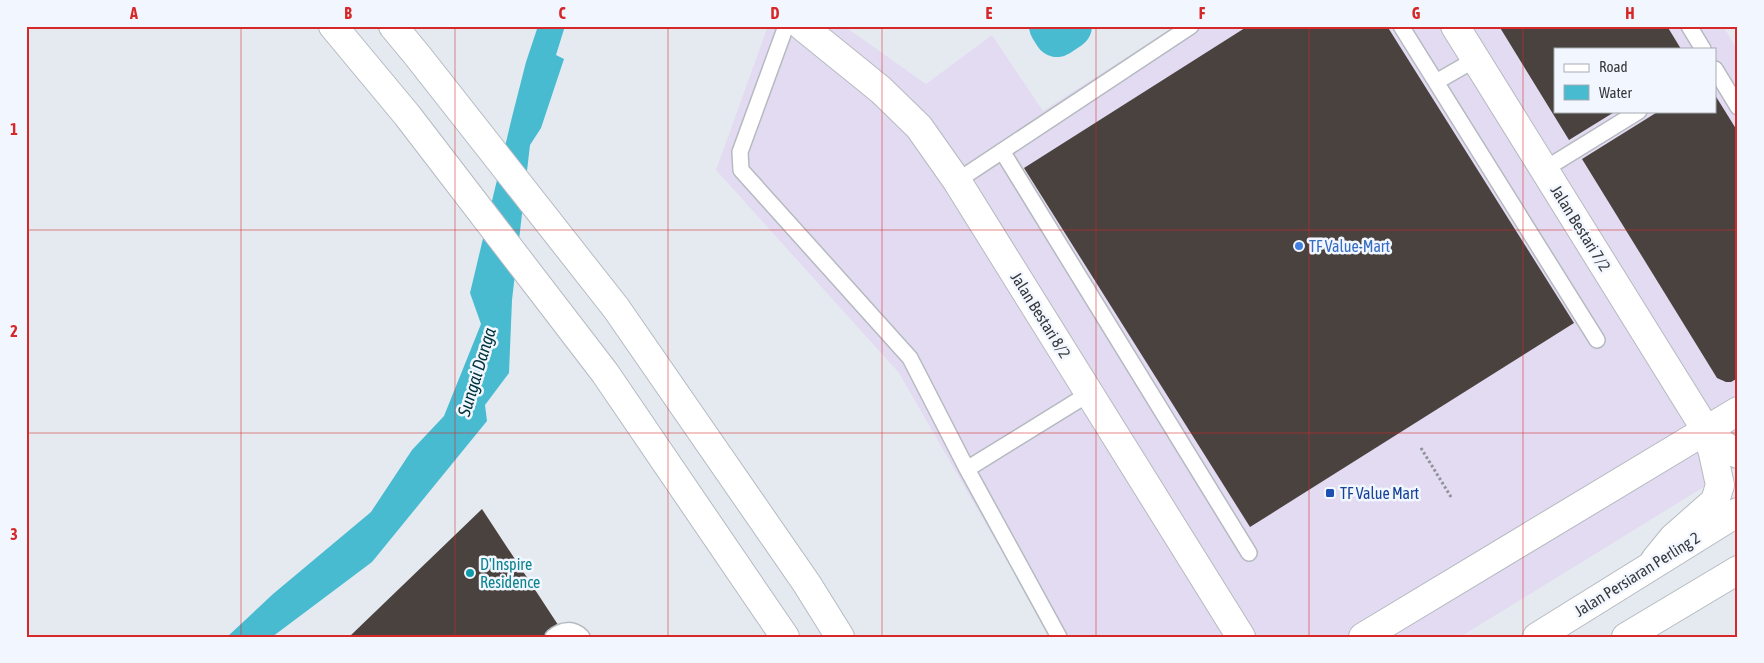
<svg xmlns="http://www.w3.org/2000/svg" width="1764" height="663" font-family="'Asap Condensed',sans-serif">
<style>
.commercial{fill:#e3dbf1;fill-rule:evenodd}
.water{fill:#48bbd0}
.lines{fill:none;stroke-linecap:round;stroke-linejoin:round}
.river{stroke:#48bbd0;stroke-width:46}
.building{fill:#49423e}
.lane-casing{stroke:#b5bac1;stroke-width:18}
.street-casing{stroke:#b5bac1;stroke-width:30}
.primary-casing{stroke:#b5bac1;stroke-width:30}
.highway-casing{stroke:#b5bac1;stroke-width:30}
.path{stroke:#8f9297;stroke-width:3;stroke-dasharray:2.5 2.5;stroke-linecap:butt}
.lane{stroke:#fff;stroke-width:15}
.street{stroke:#fff;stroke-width:28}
.primary{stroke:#fff;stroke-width:28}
.highway{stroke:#fff;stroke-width:28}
.grid{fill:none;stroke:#d62828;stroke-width:1;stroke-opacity:0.55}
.shop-dot{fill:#3f7fe0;stroke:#f2f7ff;stroke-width:2}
.transit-dot{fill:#1a4fb4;stroke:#f2f7ff;stroke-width:2}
.culture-dot{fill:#0f9aa8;stroke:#f2f7ff;stroke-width:2}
.labels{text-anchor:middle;stroke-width:5;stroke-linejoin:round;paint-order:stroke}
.street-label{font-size:16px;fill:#36383b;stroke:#f2f7ff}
.shop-label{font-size:16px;fill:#366cbe;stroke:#f2f7ff;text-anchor:start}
.transit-label{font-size:16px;fill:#164399;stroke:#f2f7ff;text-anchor:start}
.culture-label{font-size:16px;fill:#0d838f;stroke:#f2f7ff;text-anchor:start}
.water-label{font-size:18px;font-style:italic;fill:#00353e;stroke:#f2f7ff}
.neatline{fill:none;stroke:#d62828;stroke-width:2}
.grid-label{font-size:16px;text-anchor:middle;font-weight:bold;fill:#d62828}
</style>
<rect width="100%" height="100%" fill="#e5eaf1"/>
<path class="commercial" d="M768 26H844L926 84 992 35 1043 111 1175 26H1723L1738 51V466L1460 637H1051L899 373 716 170ZM1555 49H1715V111H1555Z"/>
<path class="water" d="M538 26H565L556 55 564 59 541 128 530 145 512 300 509 373 485 405 487 421 372 562 272 637H227L273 594 371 512 412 450 444 416 481 324 470 293 512 117 526 62Z"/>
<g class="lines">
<path class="river" d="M1052 26 1057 34 1069 26"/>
</g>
<path class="building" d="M1248 26H1387L1574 323 1250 527 1024 168Z
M1499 26H1667L1681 49H1555V111H1616L1569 140Z
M1715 95 1738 132V378L1731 382H1726L1717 378 1582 159 1659 111H1715Z
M482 509 566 637H349Z"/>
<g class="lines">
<g class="lane-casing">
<path id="lane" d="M786 26 740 152 741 170 910 358 967 469 1059 637
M1401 26 1597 340
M1689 26 1703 49
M1715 69 1738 107
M1436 82 1476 59
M1002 151 1249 553
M1545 169 1639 111
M957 181 1191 26
M967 469 1090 393
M553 637C562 629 573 628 582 637"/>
</g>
<g class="street-casing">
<path id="street" d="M802 26 881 90 919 127 957 181 1241 637
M1455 26 1706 430 1713 453 1720 485 1715 501 1673 538 1655 560
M1706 430 1731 451 1738 454
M1363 637 1738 411"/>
</g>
<g class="primary-casing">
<path id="primary" d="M1537 637 1738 512
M1626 637 1738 570"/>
</g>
<g class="highway-casing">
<path id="highway" d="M333 26 407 115 605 373 785 637
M393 26 417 55 616 308 807 584 840 637"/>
</g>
<path class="path" d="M1421 448 1451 497"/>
<use href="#lane" class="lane"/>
<use href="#street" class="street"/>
<use href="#primary" class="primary"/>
<use href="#highway" class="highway"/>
</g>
<path class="grid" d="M241 26V637M455 26V637M668 26V637M882 26V637M1096 26V637M1309 26V637M1523 26V637M26 230H1738M26 433H1738"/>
<circle class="shop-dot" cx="1299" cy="246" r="5"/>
<rect class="transit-dot" x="1325" y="488" width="10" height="10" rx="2.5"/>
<circle class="culture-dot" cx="470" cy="573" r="5"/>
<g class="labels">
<g class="street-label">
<text transform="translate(1581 228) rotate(58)" y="6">Jalan Bestari 7/2</text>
<text transform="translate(1041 315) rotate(58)" y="6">Jalan Bestari 8/2</text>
<text transform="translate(1637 574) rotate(-32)" y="6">Jalan Persiaran Perling 2</text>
</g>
<g class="shop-label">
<text x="1309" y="252">TF Value-Mart</text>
</g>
<g class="transit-label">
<text x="1340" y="499">TF Value Mart</text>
</g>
<g class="culture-label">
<text x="480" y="570">D'Inspire<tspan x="480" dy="18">Residence</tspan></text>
</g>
<g class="water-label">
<text transform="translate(477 372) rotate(-73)" y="6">Sungai Danga</text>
</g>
</g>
<rect width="1764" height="663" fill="none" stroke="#f2f7ff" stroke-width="55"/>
<rect x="1554" y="48" width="162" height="65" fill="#f2f7ff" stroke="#a7abb1"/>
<rect x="1564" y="64" width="25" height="8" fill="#ffffff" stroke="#a7abb1"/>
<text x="1599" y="72" font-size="15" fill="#36383b">Road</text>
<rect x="1564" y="85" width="25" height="15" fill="#48bbd0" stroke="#a7abb1"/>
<text x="1599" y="98" font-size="15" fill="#36383b">Water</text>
<rect x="28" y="28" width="1708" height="608" class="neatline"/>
<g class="grid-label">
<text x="134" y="19">A</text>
<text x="348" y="19">B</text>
<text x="562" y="19">C</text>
<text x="775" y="19">D</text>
<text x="989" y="19">E</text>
<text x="1202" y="19">F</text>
<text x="1416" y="19">G</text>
<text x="1630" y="19">H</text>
<text x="14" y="135">1</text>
<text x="14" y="337">2</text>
<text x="14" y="540">3</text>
</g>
</svg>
